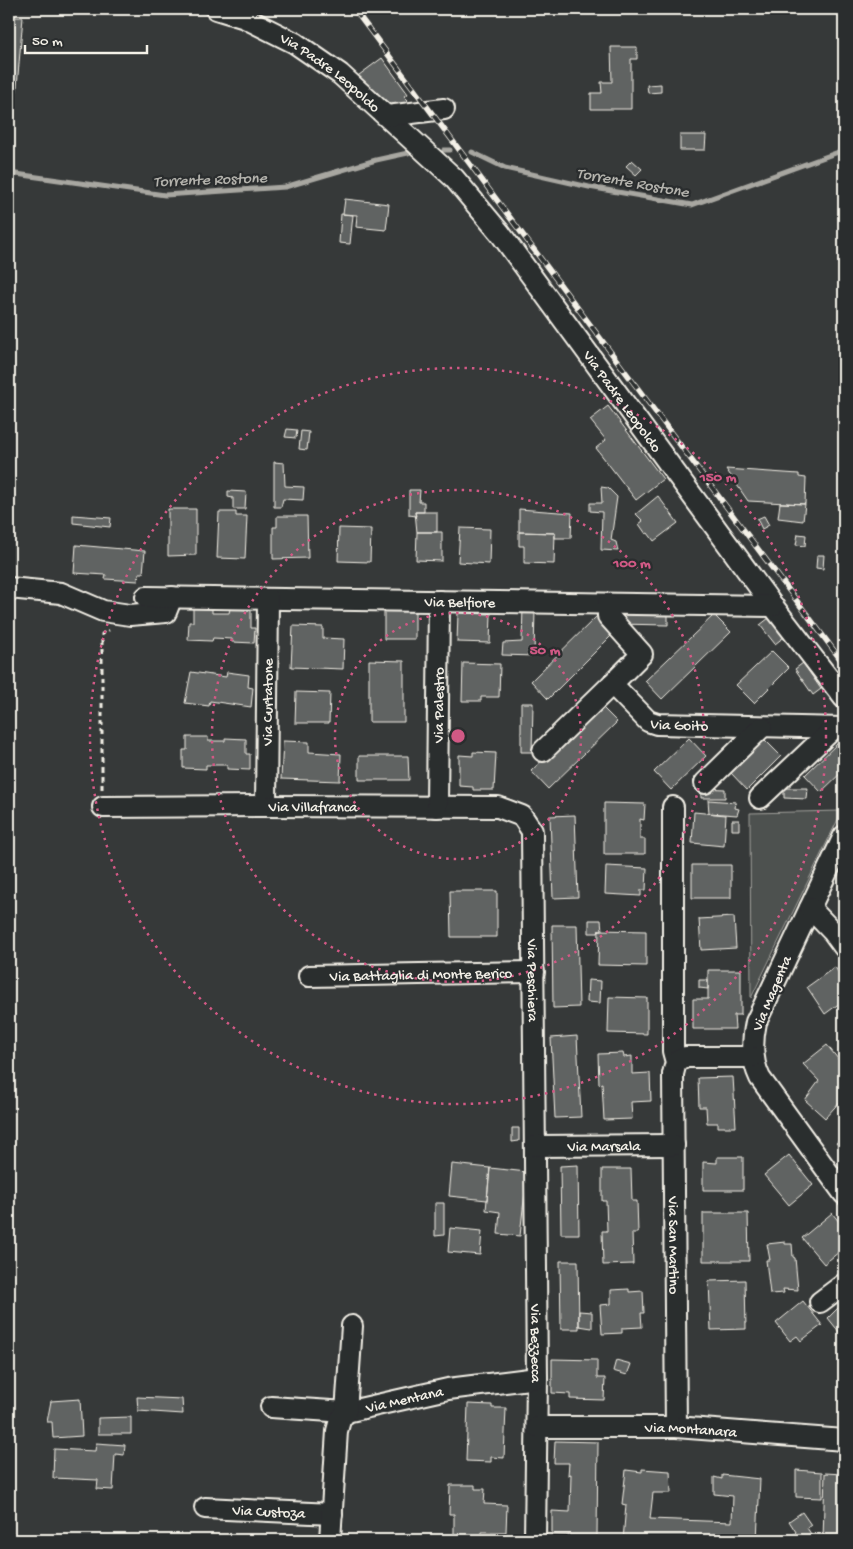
<svg xmlns="http://www.w3.org/2000/svg" width="853" height="1549" font-family="'Gochi Hand',sans-serif">
<style>
.green{fill:#4e514f;stroke:#a1a19c}
.lines{fill:none;stroke-linecap:round;stroke-linejoin:round}
.stream{stroke:#a8a7a1;stroke-width:5}
.building{fill:#616362;stroke:#f4f1e8}
.minor-casing{stroke:#f4f1e8;stroke-width:24}
.path{stroke:#f4f1e8;stroke-width:3;stroke-dasharray:5 4;stroke-linecap:butt}
.minor{stroke:#2a2d2e;stroke-width:20}
.rail-casing{stroke:#f4f1e8;stroke-width:5.5}
.rail{stroke:#2a2d2e;stroke-width:4;stroke-dasharray:11;stroke-linecap:butt}
.ring{fill:none;stroke:#d15985;stroke-width:2.5;stroke-dasharray:2.5 5}
.labels{text-anchor:middle;stroke-width:4.5;stroke-linejoin:round;paint-order:stroke}
.street-label{font-size:15px;fill:#f4f1e8;stroke:#2a2d2e}
.water-label{font-size:16px;font-style:italic;fill:#b4b3ad;stroke:#2a2d2e}
.centre{fill:#d15985;stroke:#2a2d2e;stroke-width:2.5}
.ring-label{font-size:15px;text-anchor:middle;font-weight:bold;fill:#d15985;stroke:#2a2d2e;stroke-width:4.5;stroke-linejoin:round;paint-order:stroke}
</style>
<rect width="100%" height="100%" fill="#363939"/>
<filter id="ink" filterUnits="userSpaceOnUse"><feTurbulence type="fractalNoise" baseFrequency=".02" numOctaves="2"/><feDisplacementMap in="SourceGraphic" scale="10" xChannelSelector="R" yChannelSelector="G"/><feConvolveMatrix kernelMatrix="1 2 1 2 8 2 1 2 1" color-interpolation-filters="sRGB"/></filter>
<g filter="url(#ink)">
<path class="green" d="M842 811 751 998 750 813Z"/>
<g class="lines">
<path class="stream" d="M444 150H450
M472 152 505 168 589 187 692 205 844 150
M9 173 165 195 285 187 376 160 408 153"/>
</g>
<path class="building" d="M9 17H23L13 133H9Z
M611 47H637V59H631V109H591V93H602L601 82H612Z
M382 58 408 94 404 96 408 100 404 103 385 105 355 78Z
M661 84V92L648 93 647 85Z
M680 135H706L705 150H680Z
M632 160 642 169 636 175 626 166Z
M345 199 389 204 386 230 356 227 357 215 343 214Z
M341 214 353 215 350 244 339 243Z
M608 406 663 479 636 500 596 448 606 440 590 420Z
M287 429 297 430 296 438 285 437Z
M301 431 309 432 307 450 299 449Z
M274 462 284 463 285 486 304 487 303 500 283 499 281 507H274Z
M726 469 799 474V477L806 478 805 504 748 501Z
M601 487 608 488 617 497 611 540 616 542 618 551 601 550 602 512 590 511V503H602Z
M409 490H420L419 502H424V512H415L416 516 409 515Z
M228 491 246 492 245 509H233V498L228 497Z
M658 496 678 523 654 541 648 533 646 534 639 524 643 521 636 514Z
M780 503 805 504 803 521 778 518Z
M168 509H196V555L168 556Z
M519 509 572 513 571 538H555V533L519 532Z
M219 512H236V516H247L245 559 217 558Z
M415 512H437V532H417Z
M73 515 111 518 110 527 73 523Z
M277 516H307L308 558 273 559V527H277Z
M764 516 769 525 762 529 757 519Z
M339 528 371 529 370 562 338 561Z
M460 528 490 529 489 564 458 562Z
M417 532H442V561L416 560Z
M519 532 555 533 554 564 524 563V546H519Z
M798 534 806 535 805 546 796 545Z
M76 545 145 551 143 573H139L138 581 105 579 106 575 74 573Z
M817 555H824L823 569 816 568Z
M523 607 535 608 534 656 502 655 503 643 522 642Z
M193 608H212V613H229L230 609 251 610V628H255L254 643 232 642V639L213 638 212 641 188 640 189 622H193Z
M384 611H415V639H384Z
M458 613 491 614 490 643 457 642Z
M600 613 617 630 548 699 531 681Z
M618 613 668 614V625L617 624Z
M714 615 731 632 662 699 645 681Z
M769 618 784 637 775 644 760 625Z
M293 626 323 627V638L344 639 343 669 291 667Z
M772 651 789 668 754 703 736 685Z
M369 660 404 661V722H369Z
M463 663 500 664 499 697H481V701H462Z
M803 663 821 689 813 695 795 669Z
M191 672 226 677 227 672 249 675 248 687 253 688 251 707 210 701 209 706 185 703Z
M296 692 330 693 329 723H295Z
M521 703H533L532 752H521Z
M600 705 617 722 548 789 531 771Z
M187 737H208V741H225V738L246 739V754H250V770L227 769V765H206V769L183 768V750H187Z
M689 738 706 756 671 790 654 772Z
M765 740 781 756 747 790 731 773Z
M841 740 844 743V770L821 792 805 775Z
M283 741 309 742V752L341 754 340 781 281 779Z
M473 752 496 753 494 790H473V787L459 786V755L473 756Z
M359 756H408L409 780H359Z
M701 788 725 789V798H701Z
M784 788H808L807 799 784 798Z
M708 800 736 802 735 808 739 809 737 815 709 813Z
M604 803 645 804 644 820 640 819V839H645V854H604Z
M694 812 726 815 724 846 692 843Z
M575 815 578 897 553 898 550 816Z
M732 820H739V830H732Z
M692 865H731V898H692Z
M606 866 647 868 646 890H641V896L605 894Z
M450 891H497V937H451Z
M734 917 736 948 701 950 699 919Z
M589 920H601L602 930H599L598 933H589Z
M552 925H577L579 1007 553 1008Z
M599 930 646 931V966L598 965Z
M835 967 844 981V1000L825 1014 807 987Z
M708 970H741V1015H734L735 1029H693V999H708Z
M588 980 601 981 600 1003 587 1002Z
M699 980H708V989L699 988Z
M609 997 647 998V1034L608 1033Z
M577 1036 581 1117 555 1118 551 1038Z
M827 1045 842 1064 844 1063V1097L825 1118 805 1100 819 1081 803 1064Z
M623 1053 624 1057 632 1056V1074L650 1073 651 1101 631 1102 632 1119 604 1120 602 1083 599 1084 598 1054Z
M733 1077 736 1127H718V1123H707L706 1107H699L698 1078Z
M512 1128H519V1141L512 1142Z
M844 1137V1153L836 1143Z
M789 1155 813 1185 789 1205 764 1175Z
M717 1157H743V1190H703V1162L717 1163Z
M452 1164 490 1168 487 1200 449 1196Z
M578 1165 579 1234H561L560 1166Z
M490 1168 527 1172 520 1236 498 1234 500 1212 486 1210Z
M602 1169H631L632 1201H637L638 1233H632L633 1264 603 1265 602 1231H607L606 1201H602Z
M435 1203H444V1235L435 1236Z
M703 1213H748L749 1261H703Z
M832 1213 844 1228V1248L824 1264 802 1238Z
M450 1228 482 1231 480 1255 448 1252Z
M785 1242V1244H792L793 1257 795 1258 798 1290 783 1289 784 1293 770 1294 766 1260H770L767 1244Z
M560 1261H578L579 1329H561Z
M745 1280 746 1329 711 1330 709 1281Z
M629 1289V1292L643 1291 644 1313H641L642 1327 622 1328V1333L602 1334 600 1305 611 1304V1290Z
M803 1301 822 1325 801 1341 797 1336 790 1341 776 1323Z
M844 1303V1313L839 1307Z
M839 1307 844 1313V1338L828 1318Z
M579 1311 592 1312V1328L579 1326Z
M552 1359 597 1360V1378H605L604 1400 570 1399V1394L552 1393Z
M616 1360 631 1364 627 1375 613 1371Z
M137 1397 182 1399 183 1414 138 1411Z
M80 1399 82 1436 53 1438 52 1422H47L51 1401Z
M468 1404 492 1405V1408H506L504 1458 491 1457V1462L466 1461Z
M131 1417V1434H98V1418Z
M555 1441 598 1442 597 1536 552 1535V1511L570 1512 571 1474 568 1475 569 1463H554Z
M96 1443 125 1445 124 1455 115 1454 113 1490 97 1489 98 1480 53 1478 54 1449 95 1451Z
M642 1469 670 1471 671 1493H653L650 1519 732 1522 733 1496 714 1494V1477L722 1479V1475L760 1479 757 1540H623L626 1505 622 1504 626 1470 642 1472Z
M796 1470 822 1472V1498L796 1497Z
M825 1473 843 1474 841 1540H823Z
M450 1485H475V1489H485L484 1504 507 1505 506 1532H482V1540H454V1514H449Z
M802 1512 811 1525 807 1528 815 1540H788L796 1532 789 1521Z"/>
<g class="lines">
<g class="minor-casing">
<g id="minor">
<path id="s1" d="M216 9 245 18 295 43 340 74 454 178 500 233 773 606 844 698"/>
<path d="M387 116 444 109"/>
<path d="M9 588 61 593 103 611 130 615 166 612 172 597"/>
<path id="s2" d="M146 597 773 606"/>
<path id="s3" d="M608 604V616L642 654 612 684 648 721 657 724 844 728"/>
<path d="M543 751 612 684"/>
<path d="M705 783 762 727"/>
<path d="M760 798 834 728"/>
<path id="s4" d="M266 806 268 599"/>
<path id="s5" d="M103 807 266 806 498 807 522 816 532 831 537 1378 535 1540"/>
<path id="s6" d="M437 807 439 601"/>
<path id="s7" d="M673 807V1051L676 1062 673 1074 676 1427"/>
<path d="M844 836 756 1022C752 1041 751 1060 760 1078L844 1194"/>
<path d="M810 908 833 932 844 947"/>
<path id="s8" d="M309 976 534 972"/>
<path d="M676 1062 686 1057H753"/>
<path id="s9" d="M535 1146 674 1145"/>
<path d="M820 1302 844 1284"/>
<path id="s10" d="M271 1407 346 1412 448 1389 537 1378"/>
<path id="s11" d="M537 1427H676L844 1440"/>
<path id="s12" d="M205 1508 332 1514"/>
<path d="M330 1540 337 1431 340 1420 346 1412 352 1326"/>
</g>
</g>
<path class="path" d="M102 789V634L109 630"/>
<use href="#minor" class="minor"/>
<g class="rail-casing">
<path id="rail" d="M354 9 844 664"/>
</g>
<use href="#rail" class="rail"/>
</g>
</g>
<g class="ring">
<circle cx="458" cy="736" r="123"/>
<circle cx="458" cy="736" r="246"/>
<circle cx="458" cy="736" r="368"/>
</g>
<g class="labels">
<g class="street-label">
<text dy="5" stroke="none"><textPath href="#s1" startOffset="132">Via Padre Leopoldo</textPath></text>
<text dy="5" stroke="none"><textPath href="#s1" startOffset="575">Via Padre Leopoldo</textPath></text>
<text dy="5" stroke="none"><textPath href="#s2" startOffset="314">Via Belfiore</textPath></text>
<text dy="5" stroke="none"><textPath href="#s4" startOffset="104">Via Curtatone</textPath></text>
<text dy="5" stroke="none"><textPath href="#s6" startOffset="102">Via Palestro</textPath></text>
<text dy="5" stroke="none"><textPath href="#s3" startOffset="189">Via Goito</textPath></text>
<text dy="5" stroke="none"><textPath href="#s5" startOffset="210">Via Villafranca</textPath></text>
<text dy="5" stroke="none"><textPath href="#s8" startOffset="112">Via Battaglia di Monte Berico</textPath></text>
<text dy="5" stroke="none"><textPath href="#s5" startOffset="588">Via Peschiera</textPath></text>
<text transform="translate(771 993) rotate(-67)" y="5">Via Magenta</text>
<text dy="5" stroke="none"><textPath href="#s9" startOffset="69">Via Marsala</textPath></text>
<text dy="5" stroke="none"><textPath href="#s7" startOffset="439">Via San Martino</textPath></text>
<text dy="5" stroke="none"><textPath href="#s5" startOffset="951">Via Bezzecca</textPath></text>
<text dy="5" stroke="none"><textPath href="#s10" startOffset="135">Via Mentana</textPath></text>
<text dy="5" stroke="none"><textPath href="#s11" startOffset="154">Via Montanara</textPath></text>
<text dy="5" stroke="none"><textPath href="#s12" startOffset="64">Via Custoza</textPath></text>
</g>
<g class="water-label">
<text transform="translate(210 178) rotate(-2)" y="6">Torrente Rostone</text>
<text transform="translate(633 181) rotate(10)" y="6">Torrente Rostone</text>
</g>
</g>
<circle cx="458" cy="736" r="8" class="centre"/>
<g class="ring-label">
<text x="718" y="481">150 m</text>
<text x="632" y="567">100 m</text>
<text x="545" y="654">50 m</text>
</g>
<rect width="853" height="1549" fill="none" stroke="#2a2d2e" stroke-width="30"/>
<rect x="15" y="15" width="823" height="1519" fill="none" stroke="#f4f1e8" stroke-width="2" filter="url(#ink)"/>
<path d="M25 45v8h122v-8" fill="none" stroke="#f4f1e8" stroke-width="2.5"/>
<text x="32" y="45" font-size="15" fill="#f4f1e8" stroke="#2a2d2e" stroke-width="4" paint-order="stroke">50 m</text>
</svg>
